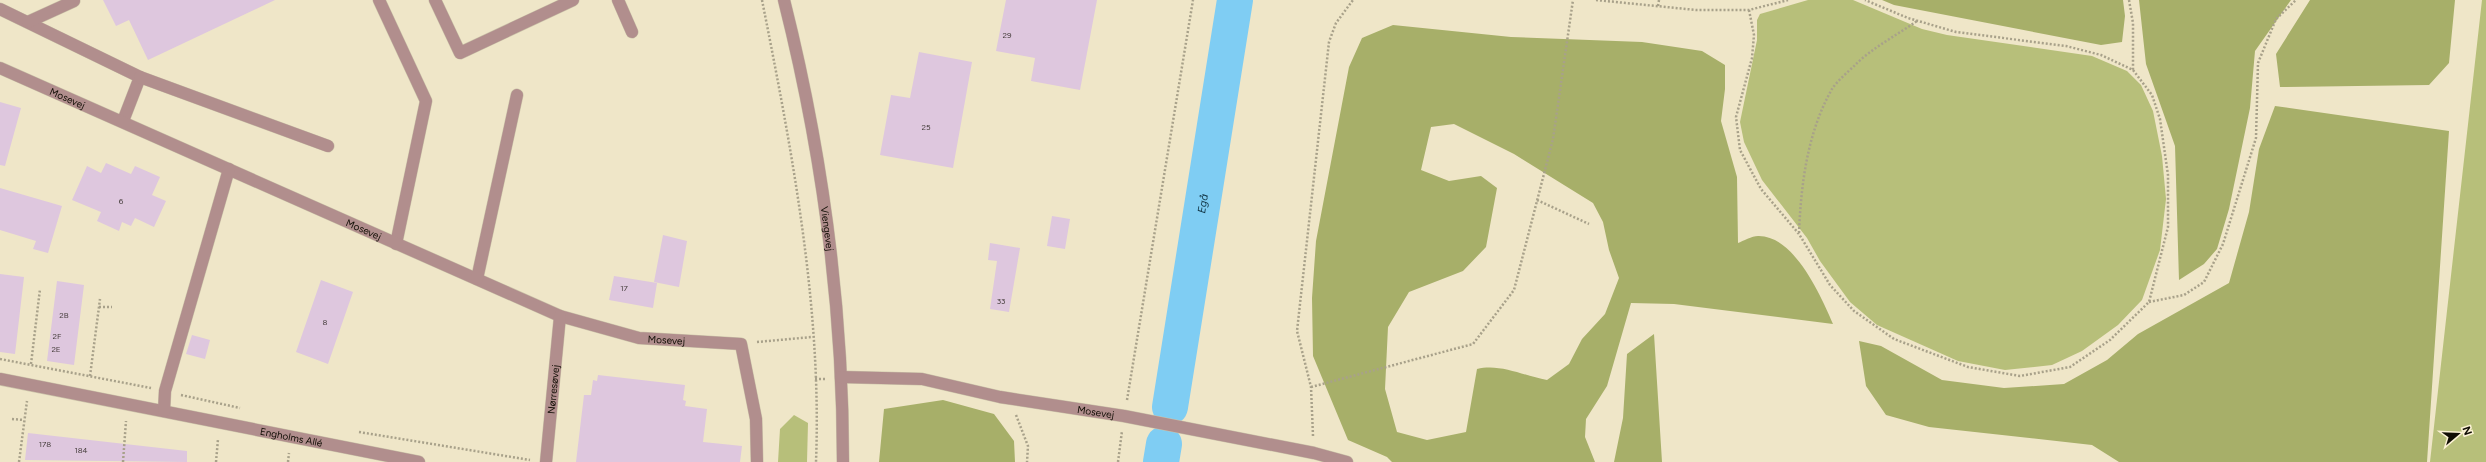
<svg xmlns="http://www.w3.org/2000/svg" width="2486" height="462" font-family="Figtree,sans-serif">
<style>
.green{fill:#b7bf7a}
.forest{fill:#a7af69;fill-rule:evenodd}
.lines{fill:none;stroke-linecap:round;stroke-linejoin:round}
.river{stroke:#7fcdf3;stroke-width:36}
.building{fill:#dec7de}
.minor-casing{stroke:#cbc3a9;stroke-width:13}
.path{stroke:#a8a18a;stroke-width:2.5;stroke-dasharray:2 2;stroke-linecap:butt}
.minor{stroke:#b18e8d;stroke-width:12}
.labels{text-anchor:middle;stroke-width:3.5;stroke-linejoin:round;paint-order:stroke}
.number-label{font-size:8px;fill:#443c3a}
.street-label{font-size:10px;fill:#100d04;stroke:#fcf3d5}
.water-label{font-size:11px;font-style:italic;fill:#123545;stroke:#fcf3d5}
</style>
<rect width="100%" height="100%" fill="#efe6c8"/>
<path class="green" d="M1808 0H1853L1922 29 1947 35 2092 56 2127 71 2141 85 2153 111 2162 156 2166 199 2160 250 2142 300 2118 325 2082 351 2052 365 2005 370 1958 361 1877 325 1850 302 1820 261 1807 238 1762 180 1744 142 1740 122 1757 40V20L1760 14Z
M2482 0H2486V462H2430Z
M794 415 808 423 807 462H778L780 429Z"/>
<path class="forest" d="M1882 0H2123L2125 16 2122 42 2101 45 1894 5Z
M2139 0H2291L2255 51 2250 108 2229 209 2217 249 2204 264 2179 280 2175 146 2146 64Z
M2310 0H2455L2449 63 2429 85 2280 87 2276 54Z
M1393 25 1511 37 1642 42 1702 51 1725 65V89L1721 121 1737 177 1738 243C1743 241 1752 236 1758 236 1794 235 1821 296 1833 324L1674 304 1631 303 1607 386 1586 419 1585 437 1595 462H1392L1387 457 1348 440 1313 356 1312 298 1316 241 1349 67 1362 38ZM1454 124 1514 154 1593 203 1603 222 1609 250 1619 278 1605 314 1582 339 1569 364 1547 380C1524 376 1500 363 1477 369L1466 432 1427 440 1397 432 1385 389 1388 327 1409 292 1463 271 1486 247 1497 188 1481 176 1449 181 1421 170 1431 127Z
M2275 106 2449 131 2427 462H2119L2092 445 1929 427 1886 415 1866 386 1859 341 1881 346 1942 380 2004 388 2064 384 2107 360 2138 334 2229 283 2249 212 2259 149Z
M1654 334 1662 462H1614L1623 418 1627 354Z
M943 400 994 414 1014 441 1015 462H879L884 409Z"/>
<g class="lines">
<g class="river">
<path id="s1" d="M1170 407 1235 0"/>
<path d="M1161 462 1164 444"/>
</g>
</g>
<path class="building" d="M103 0H275L148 60 129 20 116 26Z
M1006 0H1097L1080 90 1031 81 1035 58 996 51Z
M919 52 972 62 953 168 880 155 891 95 910 98Z
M0 102 21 108 5 166 0 165Z
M106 163 131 174 135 166 160 177 152 195 166 201 154 227 135 218 131 226 122 222 119 231 97 221 101 212 72 200 87 166 101 173Z
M0 188 62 206 48 253 33 249 36 241 0 230Z
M1052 216 1070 219 1065 249 1047 246Z
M663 235 687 241 679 287 654 282Z
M990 243 1020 248 1009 312 990 309 997 261 988 260Z
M0 274 24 277 15 354 0 352Z
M614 276 657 283 653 308 609 300Z
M321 280 353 292 328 364 296 352Z
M57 281 84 285 74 365 47 361Z
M192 335 210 340 205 359 186 354Z
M598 375 685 385 683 400 686 401 685 406 707 409 703 442 742 446 740 462H576L584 395H591L593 380 597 381Z
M28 433 187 451V462L25 460Z"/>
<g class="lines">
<g class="minor-casing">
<g id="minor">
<path d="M379 0 426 101 396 244"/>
<path d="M435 0 460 53 573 0"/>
<path d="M618 0 632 32"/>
<path id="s2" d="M784 0C822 151 843 306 843 462"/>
<path d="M0 9 140 77 123 121"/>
<path d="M28 22 74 1"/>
<path id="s3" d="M0 68 560 316 639 338 741 344 756 419 757 462"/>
<path d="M140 77 328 146"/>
<path d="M477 279 517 95"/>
<path id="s4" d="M841 377 922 379 1000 397 1124 416 1314 453 1347 462"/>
<path id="s5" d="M0 379 419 462"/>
<path d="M164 411 165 391 229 169"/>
<path id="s6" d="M546 462 560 316"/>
</g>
</g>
<path class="path" d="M762 0C792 151 822 308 816 462
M1596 0 1696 10H1749L1788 0
M2129 0 2133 23V70
M1658 6 1659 0
M1749 10 1754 35 1752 58 1736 117 1740 150 1761 189 1799 234 1830 285 1854 311 1894 339 1968 367 2020 376 2070 367 2110 340 2149 302 2168 227V175L2160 119 2152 95 2133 70 2101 55 2066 46 1956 32 1908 18 1865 0
M1537 200 1589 224
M1799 233C1801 185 1807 133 1832 89 1837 81 1848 72 1855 65 1872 48 1897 35 1917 21
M2149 302 2184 295 2204 282 2223 244 2256 138 2258 63 2276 19 2296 0
M99 307H112
M757 342 812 337
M0 359 151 388
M31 364 40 289
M90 376 100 299
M815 379H825
M1311 387 1473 344 1514 290 1553 139 1573 0
M181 395 240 408
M1127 400 1193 0
M1016 415 1028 446 1027 462
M12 419 24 420
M359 432 530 460
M1313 436 1311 387 1297 331 1329 42 1336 23 1353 0
M19 462 27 401
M123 462 126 421
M216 462 218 439
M288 462 289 453
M1118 462 1122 431"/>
<use href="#minor" class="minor"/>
</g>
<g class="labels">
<g class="number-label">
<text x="1007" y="38">29</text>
<text x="926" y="130">25</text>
<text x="121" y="204">6</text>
<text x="624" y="291">17</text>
<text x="1001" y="304">33</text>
<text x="64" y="318">2B</text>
<text x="325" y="325">8</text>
<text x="57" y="339">2F</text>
<text x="56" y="352">2E</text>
<text x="45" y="447">178</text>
<text x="81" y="453">184</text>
</g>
<g class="street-label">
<text dy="4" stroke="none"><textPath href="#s3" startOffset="74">Mosevej</textPath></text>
<text dy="4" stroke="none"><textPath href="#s3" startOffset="398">Mosevej</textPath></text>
<text dy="4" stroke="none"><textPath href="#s2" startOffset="233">Viengevej</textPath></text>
<text dy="4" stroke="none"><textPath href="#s3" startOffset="722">Mosevej</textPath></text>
<text dy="4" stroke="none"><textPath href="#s6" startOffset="73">Nørresøvej</textPath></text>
<text dy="4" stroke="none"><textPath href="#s4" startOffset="258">Mosevej</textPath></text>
<text dy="4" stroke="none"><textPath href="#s5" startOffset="297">Engholms Allé</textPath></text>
</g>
<g class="water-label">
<text dy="4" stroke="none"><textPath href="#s1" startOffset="206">Egå</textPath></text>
</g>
</g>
<g transform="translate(2458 434) rotate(71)" stroke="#fcf3d5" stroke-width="3" paint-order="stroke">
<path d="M0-3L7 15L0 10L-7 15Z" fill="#100d04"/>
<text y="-6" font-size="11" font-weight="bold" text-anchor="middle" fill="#100d04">N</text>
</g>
</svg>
